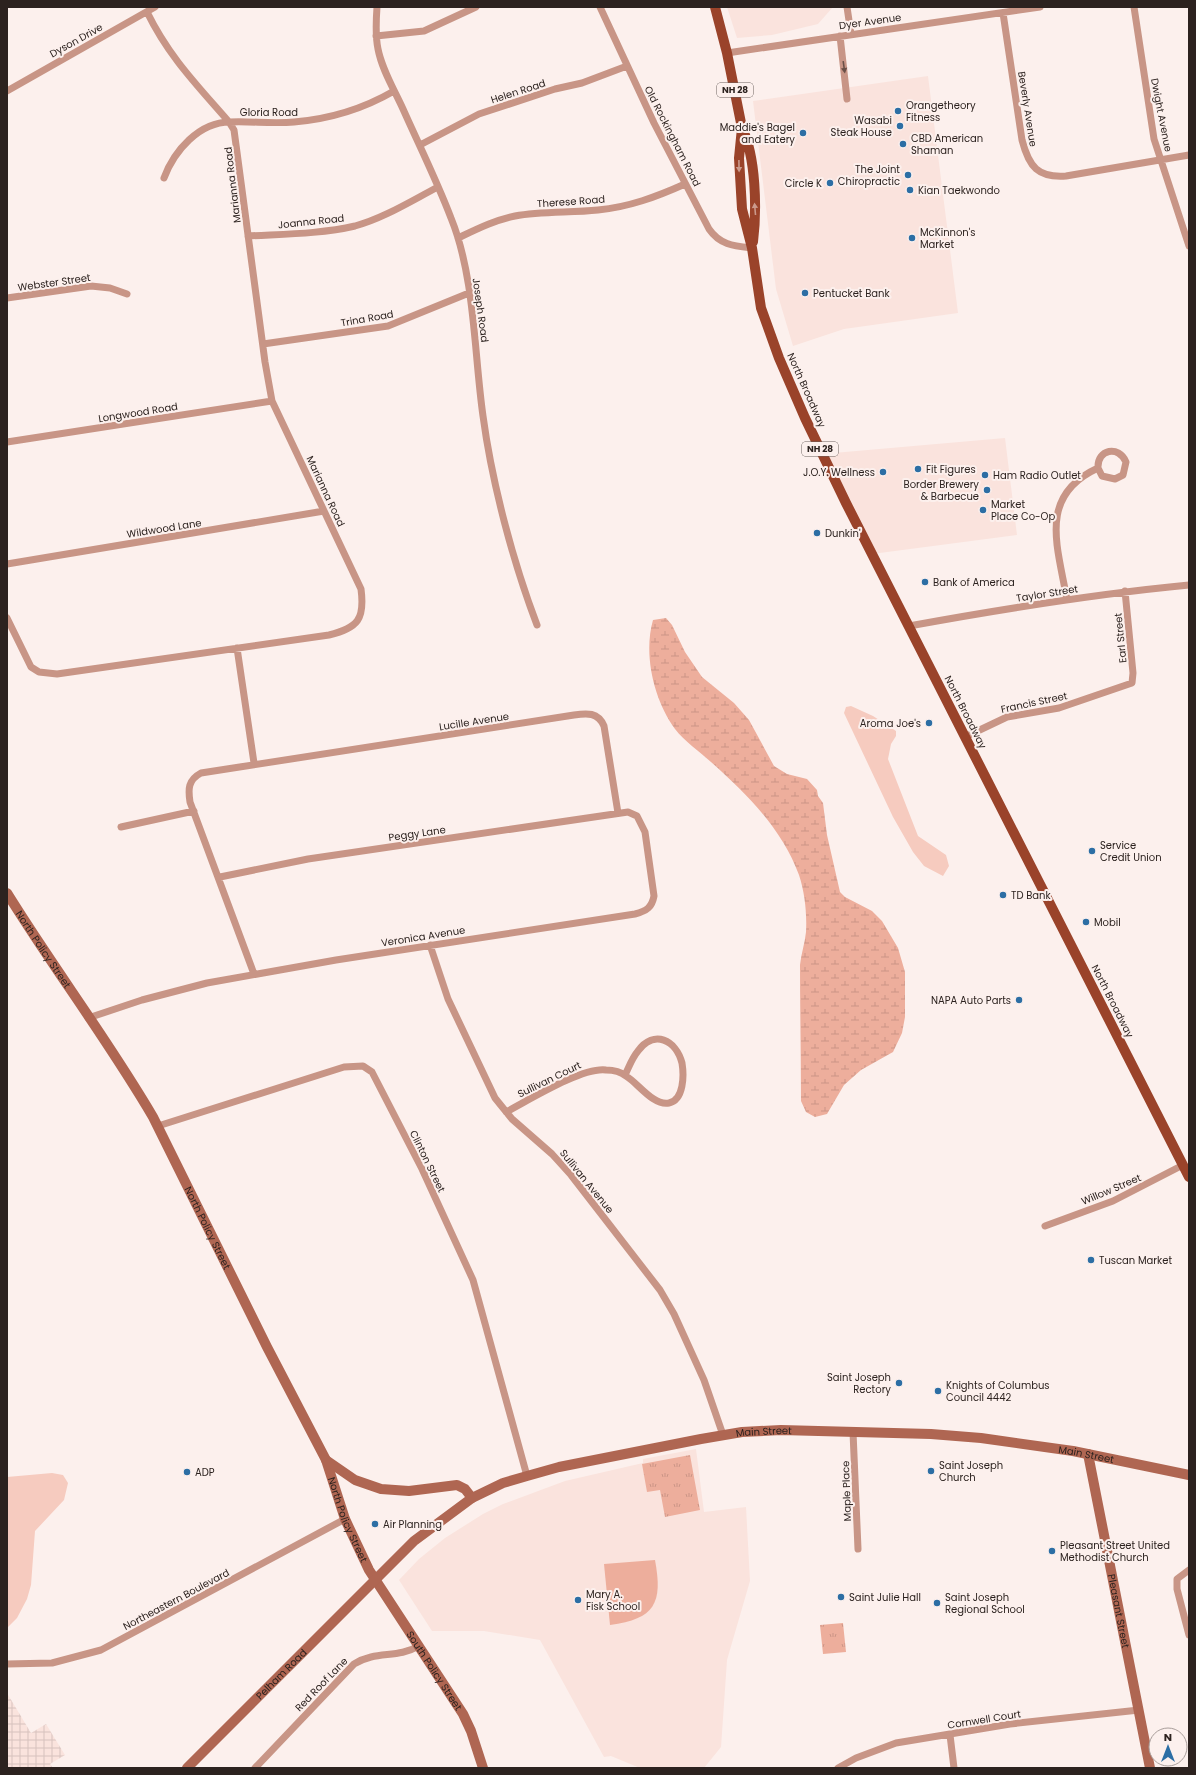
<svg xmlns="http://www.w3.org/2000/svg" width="1196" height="1775" font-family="Poppins,sans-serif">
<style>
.built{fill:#fae3dd}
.industrial{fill:url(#industrial-grid)}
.grass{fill:url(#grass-tufts)}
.wetland{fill:url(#wetland-marsh)}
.pitch{fill:#edae9c}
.water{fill:#f6cbbf}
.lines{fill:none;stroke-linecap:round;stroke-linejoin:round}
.street{stroke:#c89586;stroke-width:7}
.secondary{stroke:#af6652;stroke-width:10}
.primary{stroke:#9a432a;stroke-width:10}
.oneway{fill:#6a5048}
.oneway2{fill:#cb9a8c}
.poi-dot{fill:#2c6ea4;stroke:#fcf0ed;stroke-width:1.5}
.labels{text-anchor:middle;stroke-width:4;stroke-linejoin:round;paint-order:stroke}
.shield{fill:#fcf0ed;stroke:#6a605d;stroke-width:1}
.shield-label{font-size:9px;font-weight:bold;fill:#2c221f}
.street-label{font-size:10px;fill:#2c221f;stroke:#fcf0ed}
.poi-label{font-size:10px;fill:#2c221f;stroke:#fcf0ed;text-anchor:start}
</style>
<defs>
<pattern id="industrial-grid" width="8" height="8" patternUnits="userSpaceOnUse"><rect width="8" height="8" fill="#fae3dd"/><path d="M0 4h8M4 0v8" fill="none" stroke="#d6c2bd"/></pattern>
<pattern id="grass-tufts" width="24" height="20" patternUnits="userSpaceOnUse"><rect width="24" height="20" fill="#edae9c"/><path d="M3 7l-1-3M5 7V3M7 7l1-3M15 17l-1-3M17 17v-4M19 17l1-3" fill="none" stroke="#cb9586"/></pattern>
<pattern id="wetland-marsh" width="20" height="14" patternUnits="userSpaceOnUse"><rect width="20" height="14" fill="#edae9c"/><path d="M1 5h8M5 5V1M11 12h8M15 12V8" fill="none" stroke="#cb9586"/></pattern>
</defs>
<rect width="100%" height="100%" fill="#fcf0ed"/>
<path class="built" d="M727 7H833L818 24 772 35 737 38Z
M928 76 958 313 844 329 793 346 776 289 753 101Z
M1005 438 1017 535 872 554 822 454Z
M696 1449 704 1512 746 1507 750 1581 727 1660 721 1747 704 1768H640L611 1756 604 1757 540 1640 484 1631H432L399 1580 419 1559 445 1538 483 1514 503 1504 565 1481 643 1463V1459Z"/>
<path class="industrial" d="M7 1693 31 1733 46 1724 65 1755 50 1764 53 1768H7Z"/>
<path class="grass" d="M690 1455 700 1510 665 1517 660 1490 647 1492 642 1464Z
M843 1623 846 1652 823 1654 820 1625Z"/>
<path class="wetland" d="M666 618 672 625 685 652 702 677 734 703 749 720 774 766 787 774 807 779 817 790 818 796 823 803 827 835 840 892 845 897 872 911 882 921 898 948 905 972V1017L902 1033 893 1052 861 1070 844 1085 827 1114 815 1117 806 1112 801 1101C801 1056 800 1010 800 965 801 954 805 943 806 932 807 914 805 893 799 875 782 829 747 794 711 762 700 752 684 741 675 729 654 700 643 655 653 620Z"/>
<path class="pitch" d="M655 1560C663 1603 655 1619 610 1625L604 1564Z"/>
<path class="water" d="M851 706 873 716 896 731V736L891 744 888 759 918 836 946 855 949 866 943 876 924 866 913 852 893 817 844 713 846 707Z
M52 1473 63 1475 68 1483 64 1500 35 1531 31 1585 27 1599 17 1618 7 1628V1477Z"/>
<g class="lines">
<path class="street" d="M377 7C376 21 375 35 378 49 382 70 394 89 403 109 419 145 437 181 451 218 475 277 474 353 483 416 492 483 513 562 537 625
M600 7 654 123 709 229C720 245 734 246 752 248
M847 7 851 34
M1134 7 1154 139 1189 246
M1003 13 1022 140C1029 167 1038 178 1066 176L1189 155
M376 36 424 31 476 7
M840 36 847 99
M727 53 1040 7
M7 91 155 7
M420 145 479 114 555 89 582 83 627 66
M164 178C174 151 199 122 230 122 251 121 272 124 294 122 330 119 363 109 394 91
M248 236C283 234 321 234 355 226 384 218 411 201 438 187
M458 238C477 229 495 220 515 216 542 211 570 213 598 210 629 207 656 197 685 184
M7 298 91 286 110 288 127 294
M263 344 388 326 469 293
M7 442 272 401
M7 564 324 511
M1067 600C1058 547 1037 496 1098 468 1097 449 1119 445 1126 462L1123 475 1115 479 1102 476 1098 468
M7 618 31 667 39 672 57 674 329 635C358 628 365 619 361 589L272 401 265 362 234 130 229 122C197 85 169 57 147 12
M909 626C1002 609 1095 594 1189 585
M237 648 254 763
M965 737 1007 717 1059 708 1132 683 1133 673 1125 591
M121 827 194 811
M430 945 448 999 495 1098 512 1119 552 1154 571 1175 660 1290 674 1314 704 1380 723 1435
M254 974 190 802C188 789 188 780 201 773L574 715C587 713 598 712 604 726L618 813
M88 1018 142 1000 207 983 336 960 635 914C647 911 652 907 654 896L645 832 637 816 628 812 308 859 220 877
M506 1112C529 1100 582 1067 606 1070 613 1070 621 1072 626 1076 638 1083 653 1106 669 1103 684 1100 684 1075 682 1063 676 1040 654 1029 638 1051 632 1058 629 1067 625 1075
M158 1126 344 1067 363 1066 372 1072 422 1169 473 1280 527 1476
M1045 1226 1113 1201 1183 1165
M853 1432 858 1549
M1189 1570 1177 1579V1589L1189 1635
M7 1664 52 1663 101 1650 345 1519
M950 1735 954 1768
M255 1768 354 1664C377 1650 396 1659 419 1646
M838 1768 856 1758 896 1743 1010 1724 1139 1710"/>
<g class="secondary">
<path id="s1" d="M7 893C54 969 108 1040 153 1117L267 1347 326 1460 345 1519 369 1570 463 1714 471 1731 483 1768"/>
<path id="s2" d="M1088 1454 1150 1768"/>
<path d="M326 1460 355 1480 381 1489 409 1491 457 1485 465 1489 472 1498"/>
<path id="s3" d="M187 1768 414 1541 472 1498 503 1483 527 1476 559 1467 701 1439 742 1432 781 1430 931 1434 981 1438 1073 1451 1189 1475"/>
</g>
<path class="primary" d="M715 7 727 53 742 128C756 157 757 209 753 242
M742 128 739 158 742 209 752 248 761 308 779 358 805 418 846 503 1189 1177"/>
</g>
<defs><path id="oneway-solid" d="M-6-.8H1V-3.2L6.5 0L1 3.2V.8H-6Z"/></defs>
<use class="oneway" href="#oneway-solid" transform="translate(844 67) rotate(82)"/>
<g class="oneway2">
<use href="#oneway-solid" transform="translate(739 166) rotate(89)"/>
<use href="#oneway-solid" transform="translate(755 209) rotate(-95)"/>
</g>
<g class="poi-dot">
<circle cx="898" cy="111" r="4"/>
<circle cx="900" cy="126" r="4"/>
<circle cx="803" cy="133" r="4"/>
<circle cx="903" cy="144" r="4"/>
<circle cx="908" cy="175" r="4"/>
<circle cx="830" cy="183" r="4"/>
<circle cx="910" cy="190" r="4"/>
<circle cx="912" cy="238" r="4"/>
<circle cx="805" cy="293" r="4"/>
<circle cx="918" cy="469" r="4"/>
<circle cx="883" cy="472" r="4"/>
<circle cx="985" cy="475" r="4"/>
<circle cx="987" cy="490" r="4"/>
<circle cx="983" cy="510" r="4"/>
<circle cx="817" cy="533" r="4"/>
<circle cx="925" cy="582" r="4"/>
<circle cx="929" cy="723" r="4"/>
<circle cx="1092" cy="851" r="4"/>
<circle cx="1003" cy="895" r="4"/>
<circle cx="1086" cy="922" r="4"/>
<circle cx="1019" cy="1000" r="4"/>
<circle cx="1091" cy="1260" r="4"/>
<circle cx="899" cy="1383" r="4"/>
<circle cx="938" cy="1391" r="4"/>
<circle cx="931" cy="1471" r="4"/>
<circle cx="187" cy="1472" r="4"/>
<circle cx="375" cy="1524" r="4"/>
<circle cx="1052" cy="1551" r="4"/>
<circle cx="841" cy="1597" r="4"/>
<circle cx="578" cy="1600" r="4"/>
<circle cx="937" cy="1603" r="4"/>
</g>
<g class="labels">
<g class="shield">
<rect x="717" y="83" width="36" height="14" rx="3"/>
<rect x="802" y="442" width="36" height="14" rx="3"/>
</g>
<g class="shield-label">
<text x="735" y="93">NH 28</text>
<text x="820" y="452">NH 28</text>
</g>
<g class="street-label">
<text transform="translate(870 21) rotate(-8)" y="4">Dyer Avenue</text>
<text transform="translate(76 40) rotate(-29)" y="4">Dyson Drive</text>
<text transform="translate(518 91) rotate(-18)" y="4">Helen Road</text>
<text transform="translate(1028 109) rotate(81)" y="4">Beverly Avenue</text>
<text x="269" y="116">Gloria Road</text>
<text transform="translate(1162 115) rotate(79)" y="4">Dwight Avenue</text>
<text transform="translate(673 136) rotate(63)" y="4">Old Rockingham Road</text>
<text transform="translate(232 185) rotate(-97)" y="4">Marianna Road</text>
<text transform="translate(571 201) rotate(-4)" y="4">Therese Road</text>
<text transform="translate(311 221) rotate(-6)" y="4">Joanna Road</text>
<text transform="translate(54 282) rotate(-8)" y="4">Webster Street</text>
<text transform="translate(481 310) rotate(82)" y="4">Joseph Road</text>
<text transform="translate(367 318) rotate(-10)" y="4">Trina Road</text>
<text transform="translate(807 390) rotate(66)" y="4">North Broadway</text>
<text transform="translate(138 412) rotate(-9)" y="4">Longwood Road</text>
<text transform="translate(326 491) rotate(65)" y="4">Marianna Road</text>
<text transform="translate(164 528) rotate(-9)" y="4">Wildwood Lane</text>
<text transform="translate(1047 593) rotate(-9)" y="4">Taylor Street</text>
<text transform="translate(1120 638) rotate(-96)" y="4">Earl Street</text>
<text transform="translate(1034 702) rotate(-12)" y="4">Francis Street</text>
<text transform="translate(966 712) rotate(63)" y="4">North Broadway</text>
<text transform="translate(474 721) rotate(-9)" y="4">Lucille Avenue</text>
<text transform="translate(417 833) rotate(-8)" y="4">Peggy Lane</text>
<text transform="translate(423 936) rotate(-9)" y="4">Veronica Avenue</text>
<text dy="4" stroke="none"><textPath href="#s1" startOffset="67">North Policy Street</textPath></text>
<text transform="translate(1113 1001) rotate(63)" y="4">North Broadway</text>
<text transform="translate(549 1079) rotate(-26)" y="4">Sullivan Court</text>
<text transform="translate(428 1161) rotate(64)" y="4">Clinton Street</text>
<text transform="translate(587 1181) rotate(51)" y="4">Sullivan Avenue</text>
<text transform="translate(1111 1189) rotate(-23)" y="4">Willow Street</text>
<text dy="4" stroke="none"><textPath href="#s1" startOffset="391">North Policy Street</textPath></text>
<text dy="4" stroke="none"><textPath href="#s3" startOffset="694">Main Street</textPath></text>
<text dy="4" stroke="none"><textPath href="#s3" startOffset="1018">Main Street</textPath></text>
<text transform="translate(846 1491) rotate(-92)" y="4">Maple Place</text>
<text dy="4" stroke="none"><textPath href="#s1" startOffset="715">North Policy Street</textPath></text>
<text transform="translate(176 1599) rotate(-28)" y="4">Northeastern Boulevard</text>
<text dy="4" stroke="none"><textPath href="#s2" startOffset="160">Pleasant Street</textPath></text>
<text dy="4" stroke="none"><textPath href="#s1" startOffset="890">South Policy Street</textPath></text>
<text dy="4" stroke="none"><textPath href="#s3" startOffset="133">Pelham Road</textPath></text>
<text transform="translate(321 1684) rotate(-46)" y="4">Red Roof Lane</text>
<text transform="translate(984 1719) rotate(-9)" y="4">Cornwell Court</text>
</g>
<g class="poi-label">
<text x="906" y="109">Orangetheory<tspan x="906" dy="12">Fitness</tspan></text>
<text x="892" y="124" text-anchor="end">Wasabi<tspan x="892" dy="12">Steak House</tspan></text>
<text x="795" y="131" text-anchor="end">Maddie's Bagel<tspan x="795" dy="12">and Eatery</tspan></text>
<text x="911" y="142">CBD American<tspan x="911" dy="12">Shaman</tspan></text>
<text x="900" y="173" text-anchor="end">The Joint<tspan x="900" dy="12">Chiropractic</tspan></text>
<text x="822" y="187" text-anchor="end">Circle K</text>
<text x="918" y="194">Kian Taekwondo</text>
<text x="920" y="236">McKinnon's<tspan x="920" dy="12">Market</tspan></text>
<text x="813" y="297">Pentucket Bank</text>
<text x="926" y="473">Fit Figures</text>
<text x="875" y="476" text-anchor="end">J.O.Y. Wellness</text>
<text x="993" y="479">Ham Radio Outlet</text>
<text x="979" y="488" text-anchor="end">Border Brewery<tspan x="979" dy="12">&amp; Barbecue</tspan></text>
<text x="991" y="508">Market<tspan x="991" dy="12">Place Co-Op</tspan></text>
<text x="825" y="537">Dunkin'</text>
<text x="933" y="586">Bank of America</text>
<text x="921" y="727" text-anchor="end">Aroma Joe's</text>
<text x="1100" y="849">Service<tspan x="1100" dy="12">Credit Union</tspan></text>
<text x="1011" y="899">TD Bank</text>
<text x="1094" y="926">Mobil</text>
<text x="1011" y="1004" text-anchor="end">NAPA Auto Parts</text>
<text x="1099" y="1264">Tuscan Market</text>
<text x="891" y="1381" text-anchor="end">Saint Joseph<tspan x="891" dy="12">Rectory</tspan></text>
<text x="946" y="1389">Knights of Columbus<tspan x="946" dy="12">Council 4442</tspan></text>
<text x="939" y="1469">Saint Joseph<tspan x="939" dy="12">Church</tspan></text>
<text x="195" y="1476">ADP</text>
<text x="383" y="1528">Air Planning</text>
<text x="1060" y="1549">Pleasant Street United<tspan x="1060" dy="12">Methodist Church</tspan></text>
<text x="586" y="1598">Mary A.<tspan x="586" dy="12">Fisk School</tspan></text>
<text x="849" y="1601">Saint Julie Hall</text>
<text x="945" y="1601">Saint Joseph<tspan x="945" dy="12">Regional School</tspan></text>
</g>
</g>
<rect width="1196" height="1775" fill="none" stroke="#2c221f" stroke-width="16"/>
<g transform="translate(1168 1747)"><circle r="19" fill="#fcf0ed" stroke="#a99e9b"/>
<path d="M0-3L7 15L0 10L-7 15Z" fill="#2c6ea4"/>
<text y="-6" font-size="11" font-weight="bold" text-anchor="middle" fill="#2c221f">N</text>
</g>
</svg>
